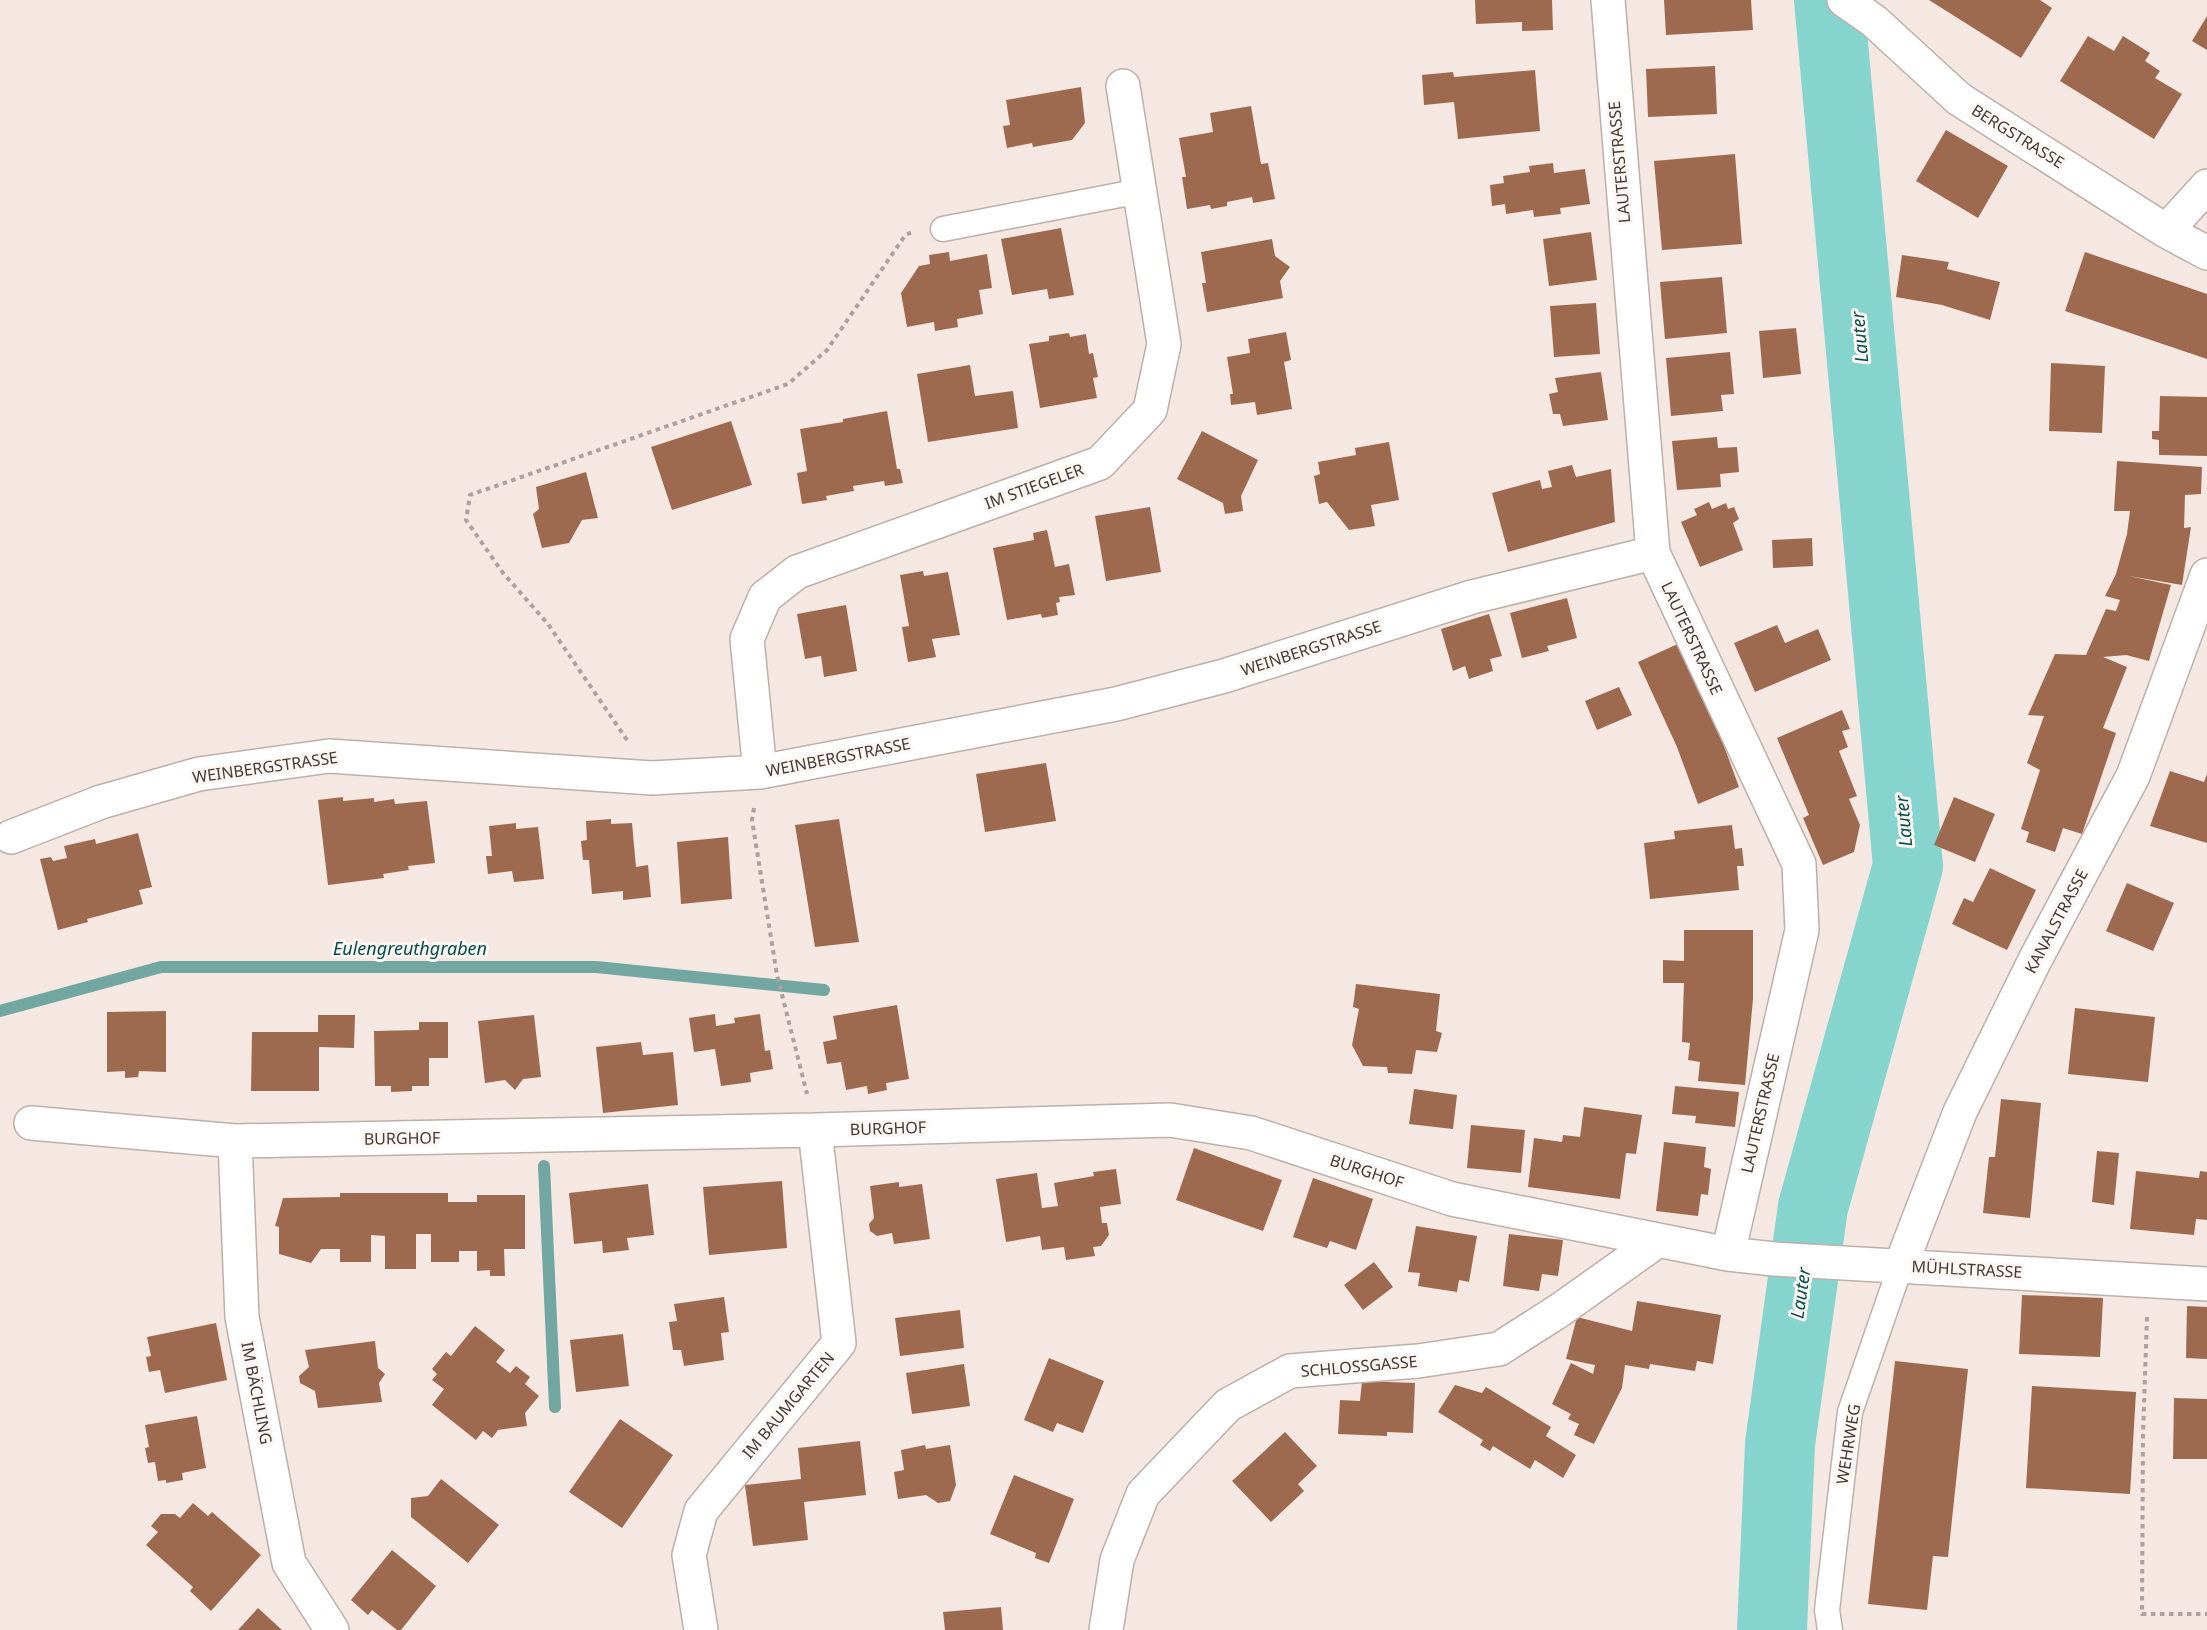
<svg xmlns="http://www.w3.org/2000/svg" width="2207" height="1630" font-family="'Noto Sans',sans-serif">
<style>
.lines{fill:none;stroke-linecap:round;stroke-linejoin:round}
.stream{stroke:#71a6a1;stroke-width:12}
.river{stroke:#86d4ce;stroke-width:70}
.building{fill:#9e6a4f}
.lane-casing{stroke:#bdb0aa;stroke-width:27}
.street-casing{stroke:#bdb0aa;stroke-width:36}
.path{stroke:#aca19d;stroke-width:4;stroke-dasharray:4.5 4.5;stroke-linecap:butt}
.lane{stroke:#fff;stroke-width:24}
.street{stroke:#fff;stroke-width:33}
.labels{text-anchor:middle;stroke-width:6;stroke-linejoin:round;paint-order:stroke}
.street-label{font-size:16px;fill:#403b38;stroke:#fef6f2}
.water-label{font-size:18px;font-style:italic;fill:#034d4a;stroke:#fef6f2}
</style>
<rect width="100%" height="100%" fill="#f5e7e1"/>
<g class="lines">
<path class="stream" d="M0 1011 161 967H596L824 990
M544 1166 555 1407"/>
<path class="river" d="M1772 1630 1780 1444 1813 1207 1908 866 1829 0"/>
</g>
<path class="building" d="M1475 0H1552L1553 30 1522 31V22L1476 24Z
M1664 0H1751L1753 30 1666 35Z
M1929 0H2040L2052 8 2021 58Z
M2207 16V50L2192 41Z
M2088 36 2114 51 2123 36 2150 53 2145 61 2160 71 2155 78 2182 94 2154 139 2060 81Z
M1715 66 1717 114 1648 117 1646 69Z
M1535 70 1540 131 1458 139 1454 102 1424 105 1422 75 1453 72 1454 77Z
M1081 87 1085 123 1072 140 1033 147 1032 143 1007 148 1003 126 1010 125 1006 100Z
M1251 106 1261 164 1268 163 1275 199 1253 203 1252 197 1227 202V206L1211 209 1210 205 1187 209 1182 177H1186L1179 138 1213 132 1210 113Z
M1946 130 2008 166 1978 218 1916 181Z
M1735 154 1742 244 1662 250 1654 161Z
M1553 163 1554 173 1585 169 1590 204 1560 208 1561 214 1534 217 1533 210 1506 214 1505 204 1492 206 1490 185 1504 183 1503 176 1530 172 1529 166Z
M1061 228 1074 295 1049 299 1047 289 1012 295 1001 239Z
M1591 232 1597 280 1549 286 1543 239Z
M1272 239 1275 256 1290 267 1280 281 1283 298 1207 312 1202 283H1206L1201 252Z
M949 252 950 261 987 254 992 288 979 290 983 314 957 319 958 327 935 331 934 322 907 327 901 293 919 266 930 264 929 255Z
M2085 252 2207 294V359L2065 311Z
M1902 255 1949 262 1947 269 2000 282 1990 320 1942 305 1896 297Z
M1722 277 1727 333 1665 339 1660 282Z
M1596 303 1600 354 1554 357 1550 306Z
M1796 328 1801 374 1763 378 1759 331Z
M1286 332 1291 360 1284 362 1292 409 1257 415 1255 402 1231 405 1230 394H1233L1227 357 1250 353 1248 339Z
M1069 333 1070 337 1086 334 1089 354 1093 353 1098 377 1093 378 1097 398 1040 408 1029 344 1049 341V336Z
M1730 352 1734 394 1721 395 1723 411 1671 416 1666 358Z
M2051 363 2105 366 2102 433 2049 431Z
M970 365 975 396 1013 391 1018 428 928 442 917 374Z
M1601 372 1608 420 1563 426 1560 414H1553L1549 394 1558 392 1555 378Z
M2160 396 2207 397V456L2159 455V440L2152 439V431H2159Z
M887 411 897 469H900L903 483 885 486 884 481 853 486 854 491 826 496 827 500 802 504 797 473 807 471 800 429 843 422V419Z
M731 421 752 485 672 510 651 447Z
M1202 431 1258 460 1241 496 1243 511 1225 514 1223 503 1177 479Z
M1717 437 1718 448 1737 447 1739 472 1720 474 1721 487 1677 490 1672 441Z
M1389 442 1399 500 1371 505 1375 526 1349 530 1327 502 1319 504 1314 476 1320 474 1318 462 1356 455 1355 448Z
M2117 461 2202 467 2201 494 2185 495 2184 528 2191 527 2182 585 2129 576 2171 585 2149 661 2126 655 2103 657 2127 667 2103 728 2116 733 2082 834 2063 828 2055 852 2026 842 2029 832 2021 829 2040 770 2027 763 2044 716 2028 715 2055 654 2086 655 2106 609 2116 611 2120 600 2105 596 2116 574 2127 534 2130 511H2114Z
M1572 465 1576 477 1611 469 1615 522 1508 552 1492 493 1540 480 1542 489 1552 487 1548 471Z
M586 472 598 518 582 520 569 543 542 548 533 514 539 509 536 487Z
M1709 502 1712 509 1726 503 1728 509 1734 507 1739 519 1733 523 1743 550 1700 567 1681 522 1697 515 1694 509Z
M1150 507 1161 572 1106 581 1095 516Z
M1047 530 1055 567 1069 564 1075 595 1059 597 1060 602 1056 603 1058 615 1042 618 1041 614 1007 620 993 548 1034 540 1033 533Z
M1812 538 1813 566 1773 568 1772 540Z
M923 571 924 576 948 572 960 635 932 639 936 657 908 662 902 627 909 626 900 575Z
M1567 598 1577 638 1547 646 1549 651 1522 658 1510 613Z
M846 605 857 671 824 677 821 656 805 659 797 614Z
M1489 614 1502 656 1490 659 1493 671 1469 679 1465 666 1453 671 1441 629Z
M1777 625 1785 643 1818 629 1831 660 1755 692 1734 643Z
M1680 643 1720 735 1739 787 1698 804 1677 747 1638 662Z
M1619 687 1632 715 1597 730 1585 701Z
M1842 710 1850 729 1842 731 1848 747 1839 751 1857 796 1849 799 1860 825 1854 852 1823 865 1803 818 1809 815 1777 738Z
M1046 763 1056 821 985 832 976 774Z
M2170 771 2204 782 2207 774V843L2150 826Z
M343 797V801L374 798V802L394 799 395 804 427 801 435 863 408 866 409 870 383 874 384 878 328 885 318 800Z
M1954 797 1995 814 1975 862 1934 845Z
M611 819V824L632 823 636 867 648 865 651 897 623 900V891L592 894 589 860H583L581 841 587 840 586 821Z
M839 819 859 942 815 947 795 825Z
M516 823V829L538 827 544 879 514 882 512 871 488 874 486 856H492L489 826Z
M1732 825 1735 849 1742 848 1744 866H1737L1739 890 1650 899 1644 843 1675 839 1674 831Z
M138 833 152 887 139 890 143 904 87 919 88 922 58 930 40 859 51 857 53 861 67 858 64 846 95 839 96 844Z
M728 837 732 899 681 904 677 842Z
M1990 868 2036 890 2007 950 1952 924 1964 898 1973 902Z
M2127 883 2174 903 2153 951 2106 931Z
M1684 930H1753V999L1745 1085 1698 1081 1700 1062 1688 1060 1690 1043 1682 1042 1684 983H1663V960L1684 961Z
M1356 984 1440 994 1436 1031 1442 1033 1437 1052 1416 1050 1412 1074 1388 1073 1387 1067 1363 1066 1352 1045 1359 1009 1353 1007Z
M897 1005 909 1079 886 1083 887 1090 868 1094 867 1086 846 1090 841 1062 827 1064 823 1042 837 1039 833 1016Z
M2075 1008 2155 1017 2148 1082 2068 1074Z
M166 1011V1072L139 1071 138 1077 125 1078V1071L107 1072V1012Z
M715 1014 716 1026 735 1023 734 1018 760 1014 765 1051 770 1050 773 1069 750 1073 751 1082 721 1086 715 1049 694 1052 689 1018Z
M318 1015H355L354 1048 319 1047V1091H251L252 1032H318Z
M534 1015 541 1077 523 1079 515 1090 505 1080 485 1083 478 1021Z
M419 1022H448V1058H429V1086H412V1091L391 1092V1086H375L374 1031 419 1030Z
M641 1042 643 1055 673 1052 678 1105 603 1113 596 1047Z
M1675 1086 1739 1092 1735 1127 1695 1123 1696 1116 1672 1114Z
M1414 1089 1457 1095 1453 1129 1409 1124Z
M2001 1099 2041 1103 2030 1218 1983 1213 1989 1157H1995Z
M1584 1107 1642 1115 1636 1154 1626 1153 1620 1199 1528 1187 1534 1138 1562 1142 1563 1135 1580 1137Z
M1471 1125 1525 1130 1521 1173 1467 1168Z
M1664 1142 1706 1147 1704 1167 1711 1169 1708 1195 1701 1194 1698 1216 1656 1211Z
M1194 1148 1282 1180 1263 1231 1176 1200Z
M2097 1151 2119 1153 2114 1205 2092 1202Z
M1116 1169 1121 1204 1100 1207 1102 1223H1107L1109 1235 1101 1246 1093 1247 1095 1256 1066 1260 1064 1247 1042 1250 1040 1236 1006 1242 996 1179 1037 1173 1042 1208 1058 1206 1054 1183 1094 1176 1093 1172Z
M2136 1171 2199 1178 2200 1171 2207 1172V1220L2196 1219 2194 1235 2130 1229Z
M1313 1178 1373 1199 1356 1250 1330 1241 1327 1248 1293 1237Z
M782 1181 787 1248 709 1255 703 1187Z
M899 1182V1187L922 1184 930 1239 894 1244 892 1233 877 1236 870 1231 869 1224 874 1218 870 1186Z
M648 1184 654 1235 627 1238 629 1250 603 1253 602 1241 574 1244 569 1193Z
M340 1193H448V1202H477V1195H525V1249H504L505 1276H490V1270L477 1271V1251H459V1262H431V1234H416V1269H385V1236L371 1235V1262H340V1249H321L311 1263 279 1254V1227L275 1226 283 1198 340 1197Z
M1416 1226 1477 1236 1469 1282 1459 1280 1457 1292 1418 1286 1420 1273 1408 1272Z
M1509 1234 1563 1240 1558 1276 1542 1274 1539 1291 1503 1286Z
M1374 1262 1393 1287 1363 1310 1344 1285Z
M2022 1295 2103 1298 2100 1357 2019 1354Z
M724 1297 729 1332 721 1333 724 1360 684 1366 681 1350H673L669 1322 677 1321 674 1304Z
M1637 1301 1721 1315 1713 1364 1697 1361 1695 1371 1650 1364 1649 1369 1625 1365 1622 1388 1594 1444 1574 1435 1579 1424 1568 1419 1571 1414 1552 1404 1571 1363 1593 1374 1595 1365 1566 1359 1577 1317 1632 1331Z
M2187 1306 2207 1307V1359L2186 1358Z
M960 1310 964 1348 900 1356 895 1318Z
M216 1323 227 1380 165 1393 160 1370 149 1372 146 1357 151 1356 147 1337Z
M475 1326 505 1350 496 1362 510 1373 516 1366 530 1377 525 1384 539 1396 525 1413 527 1426 498 1430 492 1438 483 1431 476 1440 432 1405 444 1389 432 1380 437 1374 432 1369 446 1352 451 1356Z
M623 1334 629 1386 576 1392 570 1340Z
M375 1341 378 1368 385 1374 379 1383 382 1402 318 1408 315 1391 300 1383 299 1376 309 1367 305 1350Z
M1049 1358 1104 1381 1083 1433 1057 1423 1053 1432 1024 1420Z
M1895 1361 1968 1369 1948 1557 1933 1556 1927 1610 1868 1604Z
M964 1364 970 1406 912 1414 906 1373Z
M1362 1381 1415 1383 1413 1433 1387 1432V1436L1338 1434 1340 1400 1360 1401Z
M1455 1385 1482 1393 1486 1387 1551 1427 1546 1436 1576 1455 1563 1478 1535 1460 1530 1469 1493 1446 1490 1451 1480 1445 1483 1440 1438 1412Z
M2032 1386 2136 1392 2130 1494 2026 1488Z
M2174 1398 2207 1399V1459H2173Z
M197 1416 206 1468 182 1473 183 1480 166 1483V1480L158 1481 155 1462 148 1463 145 1448 149 1447 145 1425Z
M620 1419 673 1455 622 1528 569 1492Z
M1285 1432 1317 1466 1298 1484 1304 1491 1271 1522 1232 1481Z
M860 1441 866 1495 804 1502 808 1540 753 1546 745 1485 801 1479 798 1448Z
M925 1445 926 1449 950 1445 956 1485 950 1501 938 1503 926 1495 898 1499 894 1472 904 1470 901 1450Z
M1014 1475 1074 1499 1049 1563 1035 1558 1036 1553 990 1534Z
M441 1479 499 1525 468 1563 411 1517V1498L428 1496Z
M193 1503 208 1516 212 1512 261 1555 211 1611 190 1591 193 1587 146 1545 158 1532 151 1526 161 1514H175L180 1518Z
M392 1550 436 1586 401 1630H397L372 1610 368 1615 351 1600Z
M1001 1607 1003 1630H945L943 1612Z
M258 1608 282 1630H238Z"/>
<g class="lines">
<g class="lane-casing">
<path id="lane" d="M943 229 1140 191
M1830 1630 1827 1610 1850 1412 1901 1265"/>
</g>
<g class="street-casing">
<path id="street" d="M1608 0 1653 553 1799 864 1802 930 1728 1254
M1844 0 1874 21 1959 99 2166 231 2207 253
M2166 231 2207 186
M760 772 747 639 765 597 797 572 1100 463 1150 410 1164 344 1123 86
M11 837 101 802 199 774 329 756 652 778 760 772 1116 704 1224 676 1472 597 1653 553
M31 1123 235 1141 815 1130 1170 1120 1251 1133 1452 1199 1728 1254 1774 1259 2207 1284
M235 1141 242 1317 289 1563 332 1630
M1901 1265 1960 1112 2035 960 2133 776 2207 575
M701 1630 689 1555 701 1511 839 1343 815 1130
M1106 1630 1117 1560 1143 1494 1228 1405 1290 1371 1418 1361 1499 1349 1560 1310 1657 1241"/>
</g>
<path class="path" d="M627 740 548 624 503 573 466 520 470 495 788 384 827 350 906 234 911 233
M754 808 752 820 777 975 807 1094
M2147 1317 2143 1434 2142 1614H2207"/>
<use href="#lane" class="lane"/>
<use href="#street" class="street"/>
</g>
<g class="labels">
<g class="street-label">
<text transform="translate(2018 136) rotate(32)" y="6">BERGSTRASSE</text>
<text transform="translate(1619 162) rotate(-95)" y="6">LAUTERSTRASSE</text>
<text transform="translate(1034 486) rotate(-20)" y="6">IM STIEGELER</text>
<text transform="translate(1692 638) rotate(65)" y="6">LAUTERSTRASSE</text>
<text transform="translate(1311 648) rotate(-18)" y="6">WEINBERGSTRASSE</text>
<text transform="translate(838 757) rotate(-11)" y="6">WEINBERGSTRASSE</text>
<text transform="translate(265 767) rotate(-8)" y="6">WEINBERGSTRASSE</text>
<text transform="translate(2056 921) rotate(-62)" y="6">KANALSTRASSE</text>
<text transform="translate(1760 1113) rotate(-77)" y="6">LAUTERSTRASSE</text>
<text transform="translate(888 1128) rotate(-2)" y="6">BURGHOF</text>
<text transform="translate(402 1138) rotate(-1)" y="6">BURGHOF</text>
<text transform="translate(1367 1171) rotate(18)" y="6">BURGHOF</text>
<text transform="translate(1967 1269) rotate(3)" y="6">MÜHLSTRASSE</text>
<text transform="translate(1359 1366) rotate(-5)" y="6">SCHLOSSGASSE</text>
<text transform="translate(257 1393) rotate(79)" y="6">IM BÄCHLING</text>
<text transform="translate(788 1405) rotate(-50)" y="6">IM BAUMGARTEN</text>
<text transform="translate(1848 1444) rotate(-81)" y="6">WEHRWEG</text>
</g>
<g class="water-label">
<text transform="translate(1860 337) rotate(-95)" y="6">Lauter</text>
<text transform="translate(1904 821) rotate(-95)" y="6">Lauter</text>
<text x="410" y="955">Eulengreuthgraben</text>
<text transform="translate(1801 1293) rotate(-82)" y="6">Lauter</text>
</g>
</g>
</svg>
